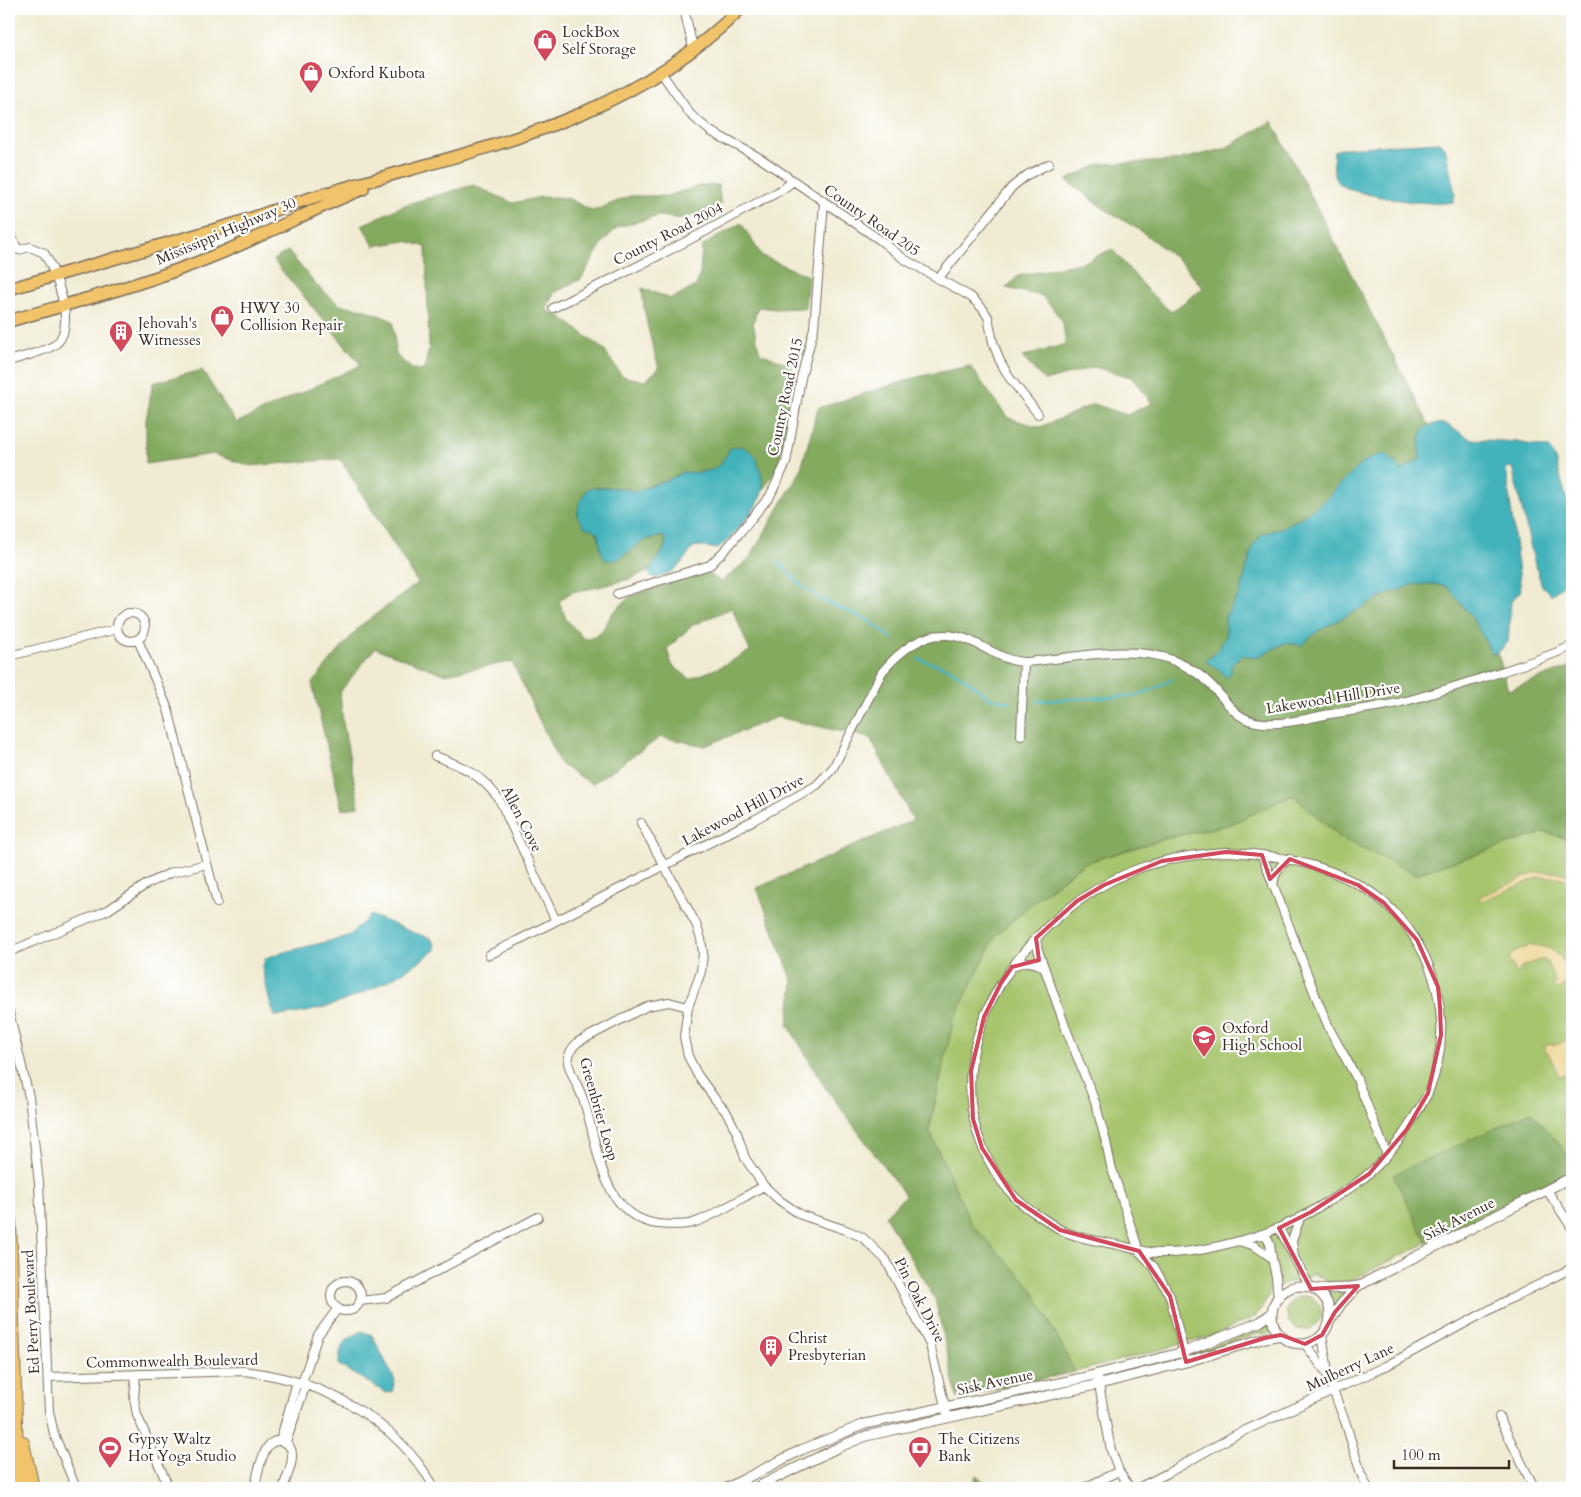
<svg xmlns="http://www.w3.org/2000/svg" width="1581" height="1497" font-family="Cardo,serif">
<style>
.green{fill:#a6c56d;stroke:#707846}
.forest{fill:#84aa60;stroke:#606a3f;fill-rule:evenodd}
.sand{fill:#eeda9e;stroke:#94825e}
.water{fill:#43b2bb;stroke:#3f6e6c}
.lines{fill:none;stroke-linecap:round;stroke-linejoin:round}
.stream{stroke:#43b2bb;stroke-width:2.5}
.minor-casing{stroke:#7a6e5d;stroke-width:10}
.tertiary-casing{stroke:#7a6e5d;stroke-width:11}
.primary-casing{stroke:#7a6e5d;stroke-width:14}
.motorway-casing{stroke:#7a6e5d;stroke-width:16}
.minor{stroke:#fff;stroke-width:8}
.tertiary{stroke:#fff;stroke-width:9}
.primary{stroke:#f1c36a;stroke-width:11}
.motorway{stroke:#f1c36a;stroke-width:14}
.marked{fill:none;stroke:#d1495b;stroke-width:4;stroke-linejoin:round}
.labels{text-anchor:middle;stroke-width:4.5;stroke-linejoin:round;paint-order:stroke}
.poi-label{font-size:15px;fill:#3b2a1e;stroke:#fff;text-anchor:start}
.street-label{font-size:15px;fill:#3b2a1e;stroke:#fff}
</style>
<rect width="100%" height="100%" fill="#fff"/>
<filter id="ink" filterUnits="userSpaceOnUse"><feTurbulence type="fractalNoise" baseFrequency=".02" numOctaves="2"/><feDisplacementMap in="SourceGraphic" scale="10" xChannelSelector="R" yChannelSelector="G"/><feConvolveMatrix kernelMatrix="1 2 1 2 8 2 1 2 1" color-interpolation-filters="sRGB"/></filter>
<filter id="wash" filterUnits="userSpaceOnUse"><feTurbulence type="fractalNoise" baseFrequency=".0096" numOctaves="4" result="noise"/><feDisplacementMap in="SourceGraphic" scale="20" xChannelSelector="R" yChannelSelector="G"/><feGaussianBlur stdDeviation="1.12" result="paint"/><feColorMatrix in="noise" values="0 0 0 0 0 0 0 0 0 0 0 0 0 0 0 0 0 1.4 0 .05"/><feComposite in="paint" operator="in"/></filter>
<g filter="url(#wash)">
<rect width="100%" height="100%" fill="#f0ebd2"/>
<path class="green" d="M1293 795 1342 839 1416 874 1545 832 1572 840V1171L1343 1284H1332L1314 1274 1302 1280 1290 1282 1270 1290 1269 1297 1255 1317 1208 1337 1075 1372 1031 1287 972 1226 929 1130 953 1021 996 935 1038 898 1084 863 1164 839 1231 824Z
M1352 1290 1332 1314 1330 1304 1323 1294 1324 1292 1339 1293Z
M1287 1313a17 17 0 1 1 34 0a17 17 0 1 1-34 0Z
M1271 1319 1276 1332 1257 1334 1198 1355 1195 1353 1197 1351 1254 1332Z"/>
<path class="forest" d="M1272 121 1429 425C1419 433 1418 446 1420 459L1401 471 1394 461 1385 455H1378L1364 462 1344 480 1323 502 1299 519 1281 528 1262 534 1253 546 1240 593 1225 617 1226 636 1219 648 1206 661 1220 670 1231 673 1232 664 1242 655 1256 658 1285 643 1302 645 1318 631 1384 596 1412 585 1434 584 1448 587 1473 619 1492 654 1498 653 1508 690 1572 666V840L1545 832 1416 874 1342 839 1293 795 1231 824 1164 839 1084 863 1038 898 996 935 953 1021 929 1130 972 1225 1031 1287 1075 1372 957 1397 935 1299 885 1216 905 1195 825 1087 788 1025 793 982 757 888 913 820 870 738 777 717 705 746 661 737 592 784 560 764 512 662 444 674 375 648 340 692 343 723 359 806 342 810 312 683 360 626 418 583 340 459 250 466 213 454 146 464V420L153 383 202 370 236 423 361 365 273 260 288 251 315 284 340 305 364 309 393 321 396 355 412 369 424 370 429 348 426 247 406 241 374 246 362 225 407 204 473 185 513 203 541 197 567 198 593 211 630 196H667L699 186 718 185 721 204 682 219 659 216 618 227 603 242 581 279 554 293 546 310 560 316 604 350 622 376 645 381 659 368C651 342 644 316 642 288L671 299 696 286 700 273 702 246 741 223 762 256 808 276 805 308 776 309 758 307 753 323 760 353 792 365 786 432 777 468 763 490 762 476 730 448C720 472 706 474 682 472 668 483 650 483 636 492 620 486 603 487 587 489L592 529 598 534 601 552 617 560 645 540 664 536 666 541 663 551 649 571 630 579 599 587 572 592 559 601 566 619 584 639 600 634 613 612 631 596 674 582 708 573 721 582 749 559 800 472 818 408 921 376 970 366 1008 418 1040 427 1094 404 1127 415 1152 403 1131 377 1094 367 1045 381 1022 357 1066 344 1062 320 1042 296 1006 288 1018 276 1084 262 1112 249 1149 292 1171 312 1203 288 1182 263 1141 231 1103 208 1066 180 1100 164 1173 161 1224 149ZM732 608 750 651 718 668 690 679 672 665 667 649 693 625Z
M1531 1112 1565 1151 1572 1171 1427 1243 1393 1175Z
M976 1475 991 1488H973Z"/>
<path class="sand" d="M1545 872 1562 873 1572 876V881L1558 877H1540L1481 901 1479 897 1535 873Z
M1531 945C1555 946 1569 960 1570 983L1555 990 1553 985 1555 981 1547 962 1542 959 1521 967 1520 971 1516 974 1509 958 1513 953Z
M1572 1038V1072L1559 1076 1549 1054 1545 1051V1046L1550 1044 1553 1046Z"/>
<path class="water" d="M1439 142 1445 147 1455 194 1453 202C1434 207 1355 196 1340 184 1332 176 1333 161 1334 151L1343 148Z
M1446 424 1471 439 1517 442 1549 448 1555 459 1572 517V577L1551 595 1542 586 1534 561 1512 467 1506 468 1521 590 1511 602 1508 642 1498 653 1492 654 1473 619 1448 587 1434 584 1412 585 1384 596 1318 631 1302 645 1285 643 1256 658 1242 655 1232 664 1231 673 1226 678 1220 670 1205 661 1212 656 1219 648 1226 636 1225 617 1240 593 1253 546 1262 534 1281 528 1299 519 1323 502 1344 480 1364 462 1378 455 1385 454 1394 461 1401 471 1420 459C1419 449 1418 429 1430 425 1434 423 1442 424 1446 424Z
M741 446C745 448 751 451 754 454 759 462 765 483 762 492 758 509 731 539 717 549L700 546 694 547C679 565 679 571 655 578L650 575 649 571 663 551 666 541 664 536 645 540 617 560H605L601 552 598 534 592 529 585 528 577 515 579 504 587 489C603 487 620 486 636 492 650 483 668 483 682 472 706 474 720 472 730 448Z
M371 915 412 932 431 938 435 945V950C391 984 331 1013 275 1016L270 1003 262 967 266 958 280 953 342 938 350 935Z
M362 1331 372 1335 392 1374 395 1381 392 1392 386 1393 339 1365C339 1345 344 1340 362 1331Z"/>
<g class="lines">
<path class="stream" d="M778 562 803 587 824 601 868 620 892 639
M918 659 948 668 970 682 987 697 1011 702
M1037 701 1133 696 1152 690 1173 679"/>
</g>
</g>
<g filter="url(#ink)">
<g class="lines">
<g class="minor-casing">
<path id="minor" d="M684 9 693 48
M660 71 690 114 710 131 760 158 880 240 904 259 971 297 983 309 988 317 993 342 999 359 1009 377 1038 414
M9 231 18 250 30 247 44 253C56 272 77 326 56 344 49 350 19 358 9 361
M938 279 1012 187 1027 175 1049 164
M553 308C617 276 682 246 744 210 761 200 779 194 793 181
M617 594 710 565 727 548 770 496 786 463 801 378 814 328 824 203
M117 627a14 14 0 1 1 28 0a14 14 0 1 1-28 0Z
M138 640 168 709 217 903
M9 656 117 629
M1021 736 1024 662
M435 756C465 767 480 774 499 799L556 921
M641 823 696 924 701 939 703 953 701 972 688 1007 684 1037 688 1056 697 1074 715 1099 727 1113 737 1133 745 1158 764 1186 779 1200 801 1215 846 1230 862 1237 886 1260 930 1345 948 1418
M1226 852C1279 854 1345 867 1386 904 1438 952 1456 1027 1428 1093 1424 1101 1419 1109 1414 1117 1402 1138 1386 1159 1367 1175 1355 1186 1341 1194 1327 1202 1304 1217 1280 1229 1253 1237 1222 1246 1191 1254 1158 1253 1145 1252 1131 1248 1118 1245 1098 1241 1076 1238 1059 1229 1053 1225 1047 1221 1041 1217 1009 1199 988 1167 977 1132 944 1023 1036 911 1132 871 1162 859 1193 854 1226 852Z
M1262 855 1316 997 1330 1030 1356 1077 1387 1155
M1273 885C1275 873 1279 865 1290 859
M1036 938 1038 950 1065 1026 1095 1102 1106 1142 1111 1166 1139 1251 1154 1267 1170 1296 1186 1362
M9 952 108 910 147 884 170 873 207 864
M489 955 754 820 817 785 833 768 882 672C898 653 919 634 945 635 974 635 995 660 1023 662 1032 662 1043 660 1053 659 1090 655 1136 646 1172 660 1187 666 1202 675 1213 687 1229 704 1236 721 1263 723 1285 725 1308 718 1330 714 1351 711 1372 708 1393 704 1421 698 1449 688 1476 680 1509 669 1541 660 1572 646
M1014 966C1025 960 1032 961 1044 967
M688 1007 669 1002 647 1006 578 1042C571 1048 569 1053 568 1063 572 1078 581 1090 585 1105 599 1148 601 1216 658 1224 669 1225 682 1226 693 1223 717 1215 741 1198 764 1186
M9 1012 29 1097 39 1183 49 1411 54 1434 76 1488
M1547 1190 1572 1228
M1300 1218 1292 1241 1294 1257 1310 1287
M1279 1228 1292 1253
M1265 1233 1270 1244 1272 1258
M1239 1241 1255 1246 1272 1258 1276 1277 1278 1298
M331 1296a15 15 0 1 1 30 0a15 15 0 1 1-30 0Z
M360 1301 386 1298 538 1217
M1322 1335 1327 1365 1326 1372
M1305 1344 1326 1372 1346 1424 1361 1474 1368 1488
M136 1374 134 1398 137 1415 169 1488
M1097 1374 1111 1450 1119 1471 1130 1488
M48 1377 243 1371C323 1380 393 1417 435 1488
M302 1383 318 1335 338 1308
M1499 1417 1534 1488
M280 1441 297 1382
M286 1442 306 1384
M236 1488H240
M256 1488C255 1479 263 1450 270 1444 279 1437 292 1443 292 1455 293 1465 286 1478 283 1488
M1084 1488 1119 1471
M1138 1488 1168 1473 1235 1435 1386 1366 1504 1302 1572 1268"/>
</g>
<g class="tertiary-casing">
<path id="tertiary" d="M1272 1315a29 29 0 1 1 58 0a29 29 0 1 1-58 0Z
M1315 1289 1344 1288 1358 1286 1572 1177
M1330 1321 1341 1304 1358 1286
M727 1488 801 1450 865 1424 1082 1378 1184 1352 1260 1322 1272 1313
M755 1488 837 1448 866 1436 1100 1384 1186 1362 1265 1338 1281 1335"/>
</g>
<g class="primary-casing">
<path id="primary" d="M9 289C84 268 159 246 234 224 264 214 294 203 324 194 473 149 624 125 740 9
M9 321C78 301 149 283 216 255 266 235 312 209 363 189"/>
</g>
<g class="motorway-casing">
<path id="motorway" d="M9 1221 17 1488
M22 1443 32 1488"/>
</g>
<use href="#minor" class="minor"/>
<use href="#tertiary" class="tertiary"/>
<use href="#primary" class="primary"/>
<use href="#motorway" class="motorway"/>
</g>
</g>
<path class="marked" d="M1226 852 1262 855 1270 879 1290 859 1358 885 1384 903 1417 940 1438 987 1440 1007 1441 1035 1428 1093 1407 1129 1369 1174 1311 1212 1279 1228 1311 1289 1358 1286 1335 1312 1322 1335 1305 1344 1281 1335 1265 1338 1186 1362 1170 1296 1139 1251 1060 1230 1016 1200 982 1148 973 1119 971 1071 984 1017 1001 983 1012 967 1039 960 1036 938 1077 901 1104 885 1162 861Z"/>
<defs>
<g id="shop-pin" transform="scale(1.25)"><path d="M0 17L-7.5 6A9.5 9.5 0 1 1 7.5 6Z" fill="#d1495b" stroke="#fff"/><path d="M-5-2.5h2.3a2.7 3.5 0 0 1 5.4 0H5L5.5 6h-11ZM-1.5-2.5h3a1.5 2.3 0 0 0-3 0Z" fill="#fff"/></g>
<g id="building-pin" transform="scale(1.25)"><path d="M0 17L-7.5 6A9.5 9.5 0 1 1 7.5 6Z" fill="#d1495b" stroke="#fff"/><path d="M-4-6H4V6H1V3H-1V6H-4ZM-2.5-4.3h1.7v1.8h-1.7ZM.8-4.3h1.7v1.8H.8ZM-2.5-1h1.7V.8h-1.7ZM.8-1h1.7V.8H.8Z" fill="#fff"/></g>
<g id="school-pin" transform="scale(1.25)"><path d="M0 17L-7.5 6A9.5 9.5 0 1 1 7.5 6Z" fill="#d1495b" stroke="#fff"/><path d="M0-5L7-2L0 1L-7-2ZM-4 1L0 2.5L4 1V4Q0 6-4 4Z" fill="#fff"/></g>
<g id="stadium-pin" transform="scale(1.25)"><path d="M0 17L-7.5 6A9.5 9.5 0 1 1 7.5 6Z" fill="#d1495b" stroke="#fff"/><path d="M0-5a6.5 5 0 1 0 0 10a6.5 5 0 1 0 0-10ZM-3.5-1.8h7v3.6h-7Z" fill="#fff"/></g>
<g id="bank-pin" transform="scale(1.25)"><path d="M0 17L-7.5 6A9.5 9.5 0 1 1 7.5 6Z" fill="#d1495b" stroke="#fff"/><path d="M-6-4H6V4H-6ZM0-2.3a2.3 2.3 0 1 0 0 4.6a2.3 2.3 0 1 0 0-4.6Z" fill="#fff"/></g>
</defs>
<g fill-rule="evenodd">
<use href="#shop-pin" x="545" y="41"/>
<use href="#shop-pin" x="311" y="73"/>
<use href="#shop-pin" x="222" y="317"/>
<use href="#building-pin" x="121" y="332"/>
<use href="#school-pin" x="1204" y="1037"/>
<use href="#building-pin" x="771" y="1347"/>
<use href="#stadium-pin" x="110" y="1448"/>
<use href="#bank-pin" x="920" y="1448"/>
</g>
<g class="labels">
<g class="poi-label">
<text x="562" y="37">LockBox<tspan x="562" dy="17">Self Storage</tspan></text>
<text x="328" y="78">Oxford Kubota</text>
<text x="240" y="313">HWY 30<tspan x="240" dy="17">Collision Repair</tspan></text>
<text x="138" y="328">Jehovah's<tspan x="138" dy="17">Witnesses</tspan></text>
<text x="1222" y="1033">Oxford<tspan x="1222" dy="17">High School</tspan></text>
<text x="788" y="1343">Christ<tspan x="788" dy="17">Presbyterian</tspan></text>
<text x="128" y="1444">Gypsy Waltz<tspan x="128" dy="17">Hot Yoga Studio</tspan></text>
<text x="938" y="1444">The Citizens<tspan x="938" dy="17">Bank</tspan></text>
</g>
<g class="street-label">
<text transform="translate(872 220) rotate(35)" y="5">County Road 205</text>
<text transform="translate(226 231) rotate(-23)" y="5">Mississippi Highway 30</text>
<text transform="translate(668 234) rotate(-27)" y="5">County Road 2004</text>
<text transform="translate(785 397) rotate(-78)" y="5">County Road 2015</text>
<text transform="translate(1333 698) rotate(-9)" y="5">Lakewood Hill Drive</text>
<text transform="translate(743 810) rotate(-28)" y="5">Lakewood Hill Drive</text>
<text transform="translate(522 819) rotate(63)" y="5">Allen Cove</text>
<text transform="translate(599 1109) rotate(74)" y="5">Greenbrier Loop</text>
<text transform="translate(1459 1219) rotate(-27)" y="5">Sisk Avenue</text>
<text transform="translate(920 1300) rotate(63)" y="5">Pin Oak Drive</text>
<text transform="translate(31 1312) rotate(-93)" y="5">Ed Perry Boulevard</text>
<text transform="translate(172 1361) rotate(-1)" y="5">Commonwealth Boulevard</text>
<text transform="translate(1350 1367) rotate(-25)" y="5">Mulberry Lane</text>
<text transform="translate(995 1382) rotate(-12)" y="5">Sisk Avenue</text>
</g>
</g>
<rect width="1581" height="1497" fill="none" stroke="#fff" stroke-width="30"/>
<path d="M1394 1460v8h115v-8" fill="none" stroke="#3b2a1e" stroke-width="2.5"/>
<text x="1401" y="1460" font-size="15" fill="#3b2a1e" stroke="#ffffff" stroke-width="4" paint-order="stroke">100 m</text>
</svg>
